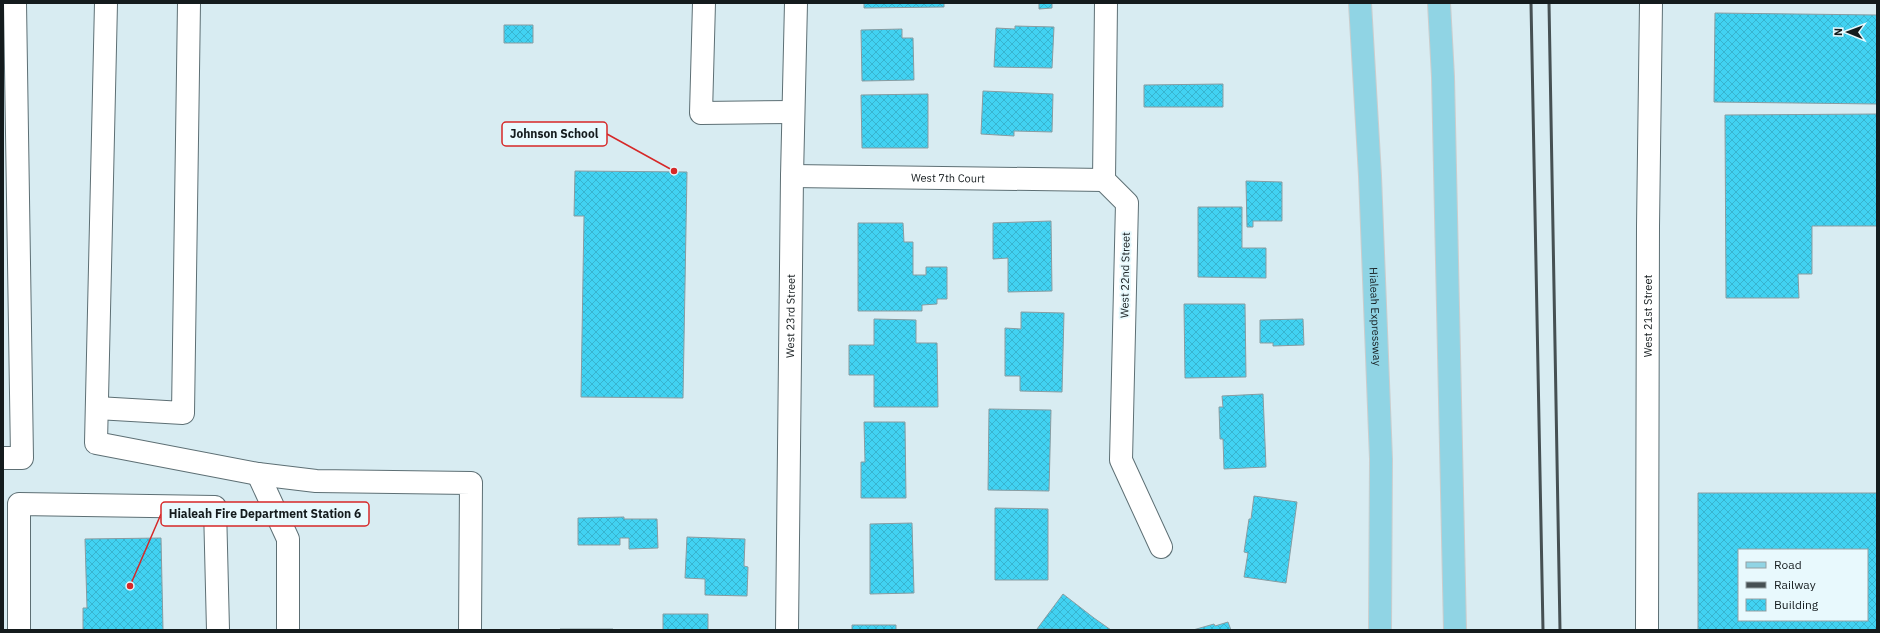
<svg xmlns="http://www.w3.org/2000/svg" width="1880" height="633" font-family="'IBM Plex Sans',sans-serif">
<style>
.building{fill:url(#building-cross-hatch);stroke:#899ca1;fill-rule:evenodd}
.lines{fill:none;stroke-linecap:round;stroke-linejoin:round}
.minor-casing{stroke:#5d6f74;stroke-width:24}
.major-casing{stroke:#cbcdcd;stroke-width:24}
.minor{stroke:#fff;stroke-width:22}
.major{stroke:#90d4e4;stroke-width:22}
.rail{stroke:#465053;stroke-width:3}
.labels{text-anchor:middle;stroke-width:4;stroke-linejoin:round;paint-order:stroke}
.street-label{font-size:11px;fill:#141b1d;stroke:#e8f9fd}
.leader{fill:none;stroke:#d62828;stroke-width:1.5}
.callout-dot{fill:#d62828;stroke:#e8f9fd;stroke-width:1.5}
.callout{fill:#e8f9fd;stroke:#d62828;stroke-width:1.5}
.callout-label{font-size:12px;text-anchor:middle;font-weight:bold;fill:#141b1d}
</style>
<defs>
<pattern id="building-cross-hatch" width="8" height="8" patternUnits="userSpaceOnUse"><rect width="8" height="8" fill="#41d2f2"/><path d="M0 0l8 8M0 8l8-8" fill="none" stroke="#38b4cf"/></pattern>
</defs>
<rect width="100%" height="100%" fill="#d8ecf2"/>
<path class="building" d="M864 3H944V7L864 8Z
M1039 3H1052V8L1039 9Z
M1715 13 1877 15V104L1714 102Z
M504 25H533V43H504Z
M1015 26 1054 27 1052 68 994 67 996 28 1015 29Z
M902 29V38H913L914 80 862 81 861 30Z
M1223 84V107H1144V85Z
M983 91 1053 94 1052 132 1014 131V136L981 134Z
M928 94V148H862L861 95Z
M1877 114V226H1812V274H1798L1799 298H1726L1725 115Z
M575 171 687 172 683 398 581 397 584 216H574Z
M1246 181 1282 182V221H1253V227H1247Z
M1198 207H1242V248H1266V278L1198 277Z
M1051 221 1052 291 1008 292V258L993 259V223Z
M858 223H903L904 242H913V275H926V267H947V299H937V304L922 305V311H858Z
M1184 304H1245L1246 377 1185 378Z
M1021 312 1064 313 1062 392 1020 391V376H1005V328L1021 329Z
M874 319 916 320V343H937L938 407H874V375H849V345H874Z
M1303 319 1304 345 1273 346V343H1260V320Z
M1263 394 1266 467 1224 469 1223 439H1220L1219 407H1223L1222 396Z
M989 409 1051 410 1049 491 988 490Z
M864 422H905L906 498H861V462H865Z
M1698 493H1877V630H1698ZM1739 550H1867V620H1739Z
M1254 496 1297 502 1286 583 1244 577 1248 553 1244 552 1249 519H1251Z
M995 508 1048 509V580H995Z
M624 517V519H657L658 548 629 549V538H620V545H578V518Z
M912 523 914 593 870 594V524Z
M687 537 745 539 744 566 748 567 747 596 705 595V579L685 578Z
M161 538 163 630H83V608H87L85 539Z
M1063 594 1094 618 1111 630 1037 629Z
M663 614H708V630H663Z
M1228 622 1231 630H1193L1214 624 1215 626Z
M852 625H896V630H852Z
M560 629H613V630H560Z"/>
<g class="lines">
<g class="minor-casing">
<g id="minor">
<path d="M106 3 96 443 258 474 316 481 471 483 470 630"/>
<path d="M704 3 701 113 793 112"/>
<path d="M1106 3 1104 180 1127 203 1121 460 1161 547"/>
<path id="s1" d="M792 176 1104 180"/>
<path d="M97 408 183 413 189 3"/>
<path d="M3 458H22L15 3"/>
<path d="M258 474 288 539V630"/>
<path d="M19 630V504L215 507 218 630"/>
<path id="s2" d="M787 630 792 176 796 3"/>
<path id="s3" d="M1647 630 1648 226 1651 3"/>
</g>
</g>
<g class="major-casing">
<g id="major">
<path id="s4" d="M1360 3 1370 176 1381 459 1380 630"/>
<path d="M1439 3 1443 77 1455 630"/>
</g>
</g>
<use href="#minor" class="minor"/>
<use href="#major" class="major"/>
<path class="rail" d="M1531 3 1543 630
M1549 3 1560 630"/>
</g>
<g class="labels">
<g class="street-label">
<text dy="4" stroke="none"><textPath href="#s1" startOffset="156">West 7th Court</textPath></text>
<text transform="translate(1125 275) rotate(-89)" y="4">West 22nd Street</text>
<text dy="4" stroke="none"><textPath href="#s2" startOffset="314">West 23rd Street</textPath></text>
<text dy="4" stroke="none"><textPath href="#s4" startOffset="314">Hialeah Expressway</textPath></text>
<text dy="4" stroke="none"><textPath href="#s3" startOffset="314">West 21st Street</textPath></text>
</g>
</g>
<path class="leader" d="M674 171L607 134M130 586L161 514"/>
<g class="callout-dot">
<circle cx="674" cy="171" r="4"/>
<circle cx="130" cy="586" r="4"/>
</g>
<g class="callout">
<rect x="502" y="122" width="105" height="24" rx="4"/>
<rect x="161" y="502" width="208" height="24" rx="4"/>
</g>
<g class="callout-label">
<text x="554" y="138">Johnson School</text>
<text x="265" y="518">Hialeah Fire Department Station 6</text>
</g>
<rect width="1880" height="633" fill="none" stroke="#141b1d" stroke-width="8"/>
<rect x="1738" y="549" width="130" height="72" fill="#e8f9fd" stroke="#93a0a3"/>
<rect x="1746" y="562" width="20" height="6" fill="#90d4e4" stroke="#93a0a3"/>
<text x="1774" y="569" font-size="12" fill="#141b1d">Road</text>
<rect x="1746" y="582" width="20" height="6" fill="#465053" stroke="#93a0a3"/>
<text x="1774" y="589" font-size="12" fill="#141b1d">Railway</text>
<rect x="1746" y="599" width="20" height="12" fill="url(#building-cross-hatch)" stroke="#93a0a3"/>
<text x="1774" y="609" font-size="12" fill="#141b1d">Building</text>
<g transform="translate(1848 32) rotate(271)" stroke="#e8f9fd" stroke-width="3" paint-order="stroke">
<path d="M0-3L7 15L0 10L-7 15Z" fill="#141b1d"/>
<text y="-6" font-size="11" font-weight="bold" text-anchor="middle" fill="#141b1d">N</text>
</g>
</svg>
